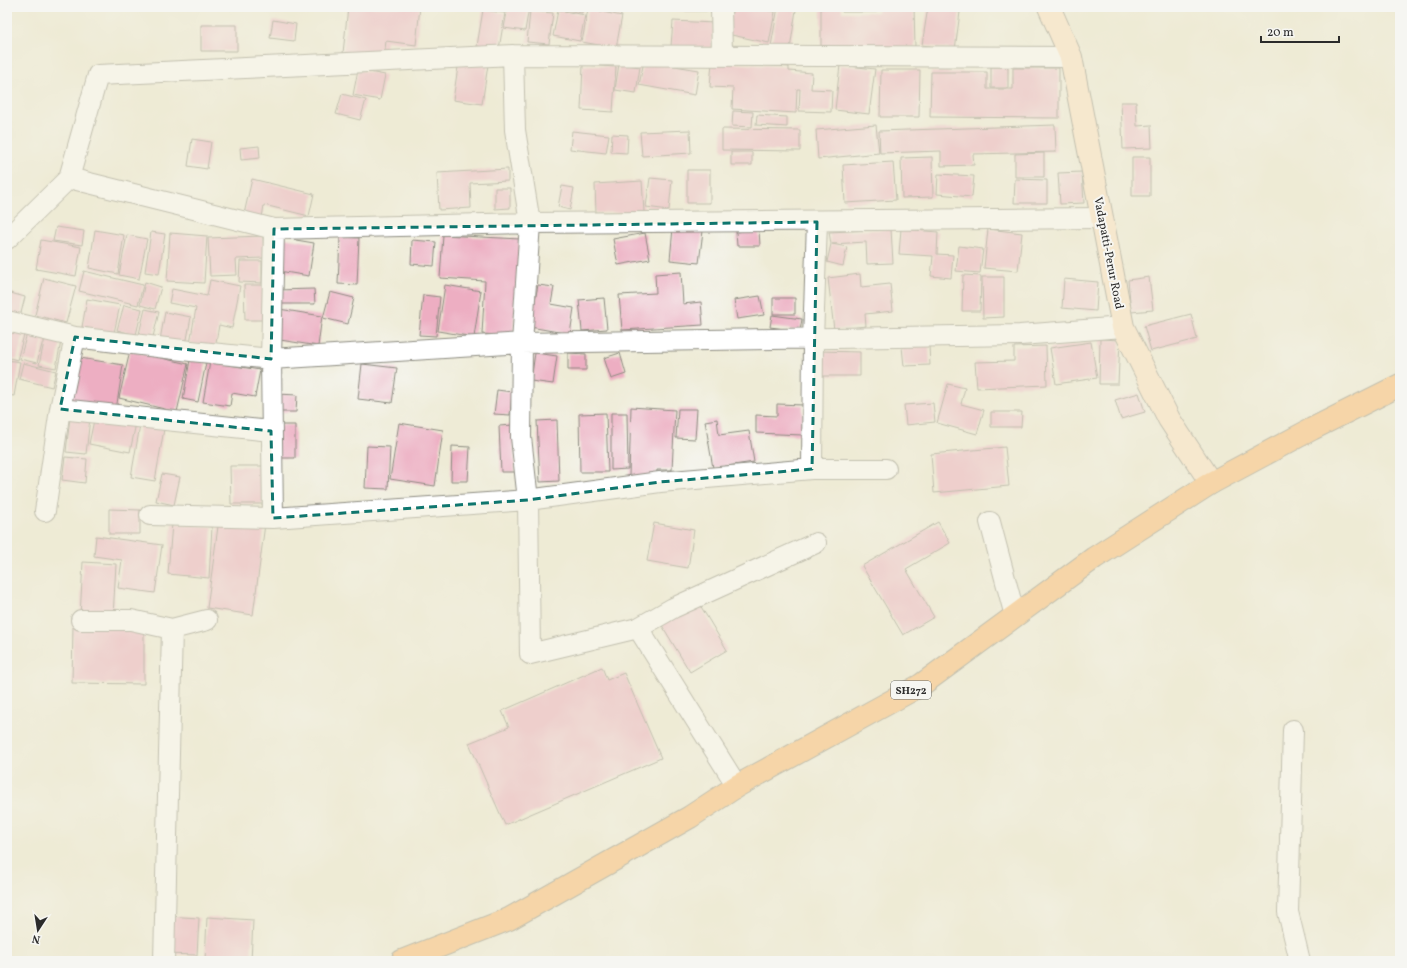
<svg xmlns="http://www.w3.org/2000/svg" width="1407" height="968" font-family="Vollkorn,serif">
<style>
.building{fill:#edaec2}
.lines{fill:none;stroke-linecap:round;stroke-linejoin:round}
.street-casing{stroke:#8c8b80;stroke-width:22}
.secondary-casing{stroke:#8c8b80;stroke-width:24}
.primary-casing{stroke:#8c8b80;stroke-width:24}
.street{stroke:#fff;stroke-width:20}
.secondary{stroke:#ffe4c6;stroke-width:22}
.primary{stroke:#febb71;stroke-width:22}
.marked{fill:none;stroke:#0f766e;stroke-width:3;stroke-dasharray:8 5;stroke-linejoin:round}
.labels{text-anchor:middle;stroke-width:4;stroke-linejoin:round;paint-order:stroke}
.shield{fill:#f6f6f2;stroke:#686867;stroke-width:1}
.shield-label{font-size:11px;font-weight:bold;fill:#2b2b2b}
.street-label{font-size:12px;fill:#2b2b2b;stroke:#f6f6f2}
</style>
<rect width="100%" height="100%" fill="#f6f6f2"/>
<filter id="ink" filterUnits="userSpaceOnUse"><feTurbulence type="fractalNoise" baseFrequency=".025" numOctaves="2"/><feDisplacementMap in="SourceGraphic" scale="8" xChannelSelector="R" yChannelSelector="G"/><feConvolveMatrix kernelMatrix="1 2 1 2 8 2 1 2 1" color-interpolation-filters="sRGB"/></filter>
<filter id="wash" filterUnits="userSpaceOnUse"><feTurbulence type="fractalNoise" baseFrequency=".012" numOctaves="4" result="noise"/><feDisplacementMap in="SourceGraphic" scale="16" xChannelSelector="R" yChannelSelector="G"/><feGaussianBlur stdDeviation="0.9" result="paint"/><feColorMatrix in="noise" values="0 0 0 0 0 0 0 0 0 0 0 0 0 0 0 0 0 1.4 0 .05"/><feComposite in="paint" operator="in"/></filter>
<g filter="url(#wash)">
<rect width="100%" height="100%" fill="#eeebd6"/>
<g id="blocks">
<path class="building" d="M348 7H420L416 45 386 41 384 57 343 53Z
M508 7H529L525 31 504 28Z
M550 7H583L582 13Z
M676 7H707V11H676Z
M733 7H753L775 12 769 43 727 34Z
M778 7 796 10 790 49 771 46Z
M821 7H842V12H877V7H914L915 47 821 49Z
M928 7 960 12 955 50 922 45Z
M588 9 622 16 616 48 582 42Z
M483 10 505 13 499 49 477 46Z
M558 10 585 15 580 41 553 36Z
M530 11 553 13 549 44 527 42Z
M273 20 296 24 294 41 270 38Z
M673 21 714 23 712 48 671 46Z
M201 25H237V51H201Z
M459 60 488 65 482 104 453 100Z
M644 61 699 70 695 95 639 85Z
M712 62 789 67V71L812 73 811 89 832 90 831 112 799 111 800 89H797L796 113 732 109 733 88 710 87Z
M619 64 640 67 636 93 615 90Z
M583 65 616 67 613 112 581 110Z
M840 65 875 69 869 114 835 110Z
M991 67H1008V88H991Z
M1013 68H1059V118L930 117 931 72H987V89H1013Z
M358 70 385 75 380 100 353 95Z
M881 70H920L919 117H880Z
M342 94 366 100 360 120 336 114Z
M1121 102H1136L1137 126 1151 125 1152 148 1123 149Z
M733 111 753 112 752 127 732 126Z
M757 115 787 117V127L756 125Z
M876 125 879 153 818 159 816 130Z
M1055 125 1056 152 973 154 974 165 941 166V151L880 153 879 131Z
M722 129 800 130V151L722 150Z
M690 130 691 153 642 156 640 132Z
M572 131 609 135 606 153 570 149Z
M612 134 628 135 627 153 611 152Z
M192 139 211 142 207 169 188 166Z
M259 146 260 158 241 160 240 148Z
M731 152H752V165H731Z
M1044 153V177H1015V154Z
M932 157 933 197 902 198 901 158Z
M1132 157H1150V196H1132Z
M893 162 896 200 845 203 843 165Z
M508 169V181L470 183 471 208 439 210 437 173Z
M687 170H710V203H687Z
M1082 172 1084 203 1060 204 1058 173Z
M938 174 974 176 972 197 937 194Z
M650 178 672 180 669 210 646 207Z
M252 179 314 194 309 216 264 205 262 218 244 214Z
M1015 179 1047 180V203H1014Z
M642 181 644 212 596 213 595 184Z
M562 186 574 188 570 210 558 207Z
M495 188H510V208L495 209Z
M56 227 84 231 82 245 53 241Z
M673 228 703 231 699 263 670 260Z
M891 229 893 263 867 264 866 242 832 244 847 247 843 266 827 262 831 244 829 232Z
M901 229 938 232 937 254 953 255 951 278 931 276 933 256 899 254Z
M988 229 1022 233 1018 271 984 268Z
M95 230 124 235 118 274 89 268Z
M759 230 760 246H737L736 232Z
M151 232 165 234 159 274 145 272Z
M170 233 207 236 204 283 167 281Z
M645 233 650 259 618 265 613 239Z
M127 235 147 239 139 279 119 275Z
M443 235 520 239 513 336 482 334 485 281 440 278Z
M263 236 264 258 236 259 237 275 210 276 208 238Z
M278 237 314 243 309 276 273 270Z
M340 237 359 238 357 285 338 284Z
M41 240 81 247 76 276 36 269Z
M412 240 436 242 434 266 411 264Z
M959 246 983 249 980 273 956 271Z
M240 261H262V283L239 282Z
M84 271 143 285 138 305 79 291Z
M681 272 683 304 701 302 703 325 622 330 619 295 656 293 655 274Z
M860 274 861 287 890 284 893 311 865 314 866 326 834 330 828 278Z
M963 275 981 276 980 311H962Z
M982 277H1004V317L983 318Z
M1149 277 1153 310 1131 312 1128 280Z
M44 278 76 286 66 323 35 315Z
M1064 279 1098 282 1096 311 1062 308Z
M210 280 240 286 232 328 219 325 215 348 190 343 196 308 169 303 172 289 207 296Z
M145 282 161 287 155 309 140 305Z
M244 285H263L264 320H245Z
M445 285 481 291 474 337 438 331Z
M538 285 554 287 551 304 574 308 570 334 530 327Z
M314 289 315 304H277V290Z
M7 292 25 297 20 317 7 313Z
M330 292 354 298 348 324 323 318Z
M423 295 440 297 436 336 419 335Z
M760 296 764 315 737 319 734 300Z
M604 298 607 329 582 331 579 300Z
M773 298H795V314H773Z
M87 299 120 305 114 333 82 327Z
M124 305 142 309 136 335 117 330Z
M145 309 159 312 152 341 138 338Z
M279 309 322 316 318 346 274 339Z
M165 312 191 317 186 345 160 340Z
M1191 314 1197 339 1151 351 1144 326Z
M772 315 802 319 800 331 770 327Z
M7 330 24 335 17 360 7 357Z
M27 333 44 337 37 363 20 359Z
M45 338 61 341 56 368 39 365Z
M1100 339 1120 340 1118 384H1099Z
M1091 342 1097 378 1056 384 1050 348Z
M929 346 930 365 904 366 902 347Z
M1046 346 1047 385 977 388 975 362 1014 361V347Z
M130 351 188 364 177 412 119 398Z
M820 351 860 352V376H820Z
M535 353 557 356 553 384 531 381Z
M568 353 586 354V370H568Z
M620 353 626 374 611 379 604 358Z
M74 357 123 365 116 410 67 403Z
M7 360 20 362 14 396 7 395Z
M190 360 206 363 198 402 183 399Z
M210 362 260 370 255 397 232 393 230 406 203 402Z
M23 363 56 371 52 387 19 379Z
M362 364 397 368 392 403 358 399Z
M948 384 965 388 961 404 984 410 977 434 937 423Z
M497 390 512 392 510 415 494 414Z
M1139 393 1145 412 1121 419 1115 400Z
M278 394 297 395 296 412H277Z
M933 403 935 422 906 425 904 405Z
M777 404 803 405 802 435 756 433V415L777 416Z
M631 407 675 410 672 470H657L656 477 629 476Z
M678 409H697L695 439 676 438Z
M991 412H1022L1021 427H991Z
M606 413 608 472H580L579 414Z
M611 413H627L628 469 611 470Z
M95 415 136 423 130 452 89 444Z
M70 417 90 418 86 454 66 452Z
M717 419 719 435 749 431 754 462 713 468 705 421Z
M557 420 559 481 540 482 537 421Z
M399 423 443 430 435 486 390 479Z
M140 425 164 429 155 481 131 477Z
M274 425H295V458H274Z
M513 425 515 472H501L499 426Z
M367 446 390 447 388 489 365 488Z
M452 446 470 447 468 481H451Z
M1005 447 1009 486 934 493 931 454Z
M65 457 87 459 85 483 62 480Z
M230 466H263V504H231Z
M162 474 180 477 174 505 156 501Z
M109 509 140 510V534H109Z
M219 519 265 524 253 615 207 608Z
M938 522 950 543 906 569 934 617 903 635 862 566Z
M172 523 212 527 209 578 168 574Z
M654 523 694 530 688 568 647 561Z
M96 536 162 545 155 593 118 588 122 560 94 556Z
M83 562 116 564 113 617 80 616Z
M697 600 727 650 690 672 660 622Z
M73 625 144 626V684L72 683Z
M602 667 607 680 624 673 661 758 505 825 469 743 509 727 502 711Z
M167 916 199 918 197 955 166 954Z
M207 917 253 920 251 961H205Z"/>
</g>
</g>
<g filter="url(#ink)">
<use href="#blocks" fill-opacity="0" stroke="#8c8b80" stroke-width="1"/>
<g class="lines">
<g class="street-casing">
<path id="street" d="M721 7 722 55
M513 55 515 130 530 223 522 343 521 437 528 500 530 654 638 628 673 608 816 543
M69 178 274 229 530 223 1102 218
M274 229 271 359 273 518 528 500 660 482 812 469 813 340 817 222
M7 239 69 178 98 75 513 55 1071 57
M7 321 75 337 191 351 271 359 522 343 1020 335 1123 327
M60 409 271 431
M812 469H886
M45 511 60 409 75 337
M150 515 273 518
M990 522 1015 616
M81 620H131L172 629 207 620
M638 628 737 786
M1293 730 1288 912 1300 961
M164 961 172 629"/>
</g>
<g class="secondary-casing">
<path id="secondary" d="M1049 7 1071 57 1123 327 1169 419 1211 483"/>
</g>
<g class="primary-casing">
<path id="primary" d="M402 961 509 919 690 817 737 786 921 685 1094 558 1211 483 1312 429 1400 385"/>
</g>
<use href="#street" class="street"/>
<use href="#secondary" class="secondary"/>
<use href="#primary" class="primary"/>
</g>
</g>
<path d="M0 0H1407V968H0ZM817 222 812 469 660 482 528 500 273 518 271 431 60 409 75 337 271 359 274 229Z" fill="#eeebd6" fill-opacity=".55" fill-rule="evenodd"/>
<path class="marked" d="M817 222 812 469 660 482 528 500 273 518 271 431 60 409 75 337 271 359 274 229Z"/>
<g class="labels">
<rect class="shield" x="891" y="681" width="40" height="18" rx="3"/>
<g class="shield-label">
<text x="911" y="694">SH272</text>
</g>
<g class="street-label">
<text transform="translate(1109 253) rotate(79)" y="4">Vadapatti-Perur Road</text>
</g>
</g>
<rect width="1407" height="968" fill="none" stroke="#f6f6f2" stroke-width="24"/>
<g transform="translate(38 930) rotate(192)" stroke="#f6f6f2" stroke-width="3" paint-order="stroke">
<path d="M0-3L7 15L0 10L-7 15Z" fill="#2b2b2b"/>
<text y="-6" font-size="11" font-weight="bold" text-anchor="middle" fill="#2b2b2b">N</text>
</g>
<path d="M1261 36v6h78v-6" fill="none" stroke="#2b2b2b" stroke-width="2"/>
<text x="1267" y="36" font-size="12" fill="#2b2b2b" stroke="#f6f6f2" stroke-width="3" paint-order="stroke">20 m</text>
</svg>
